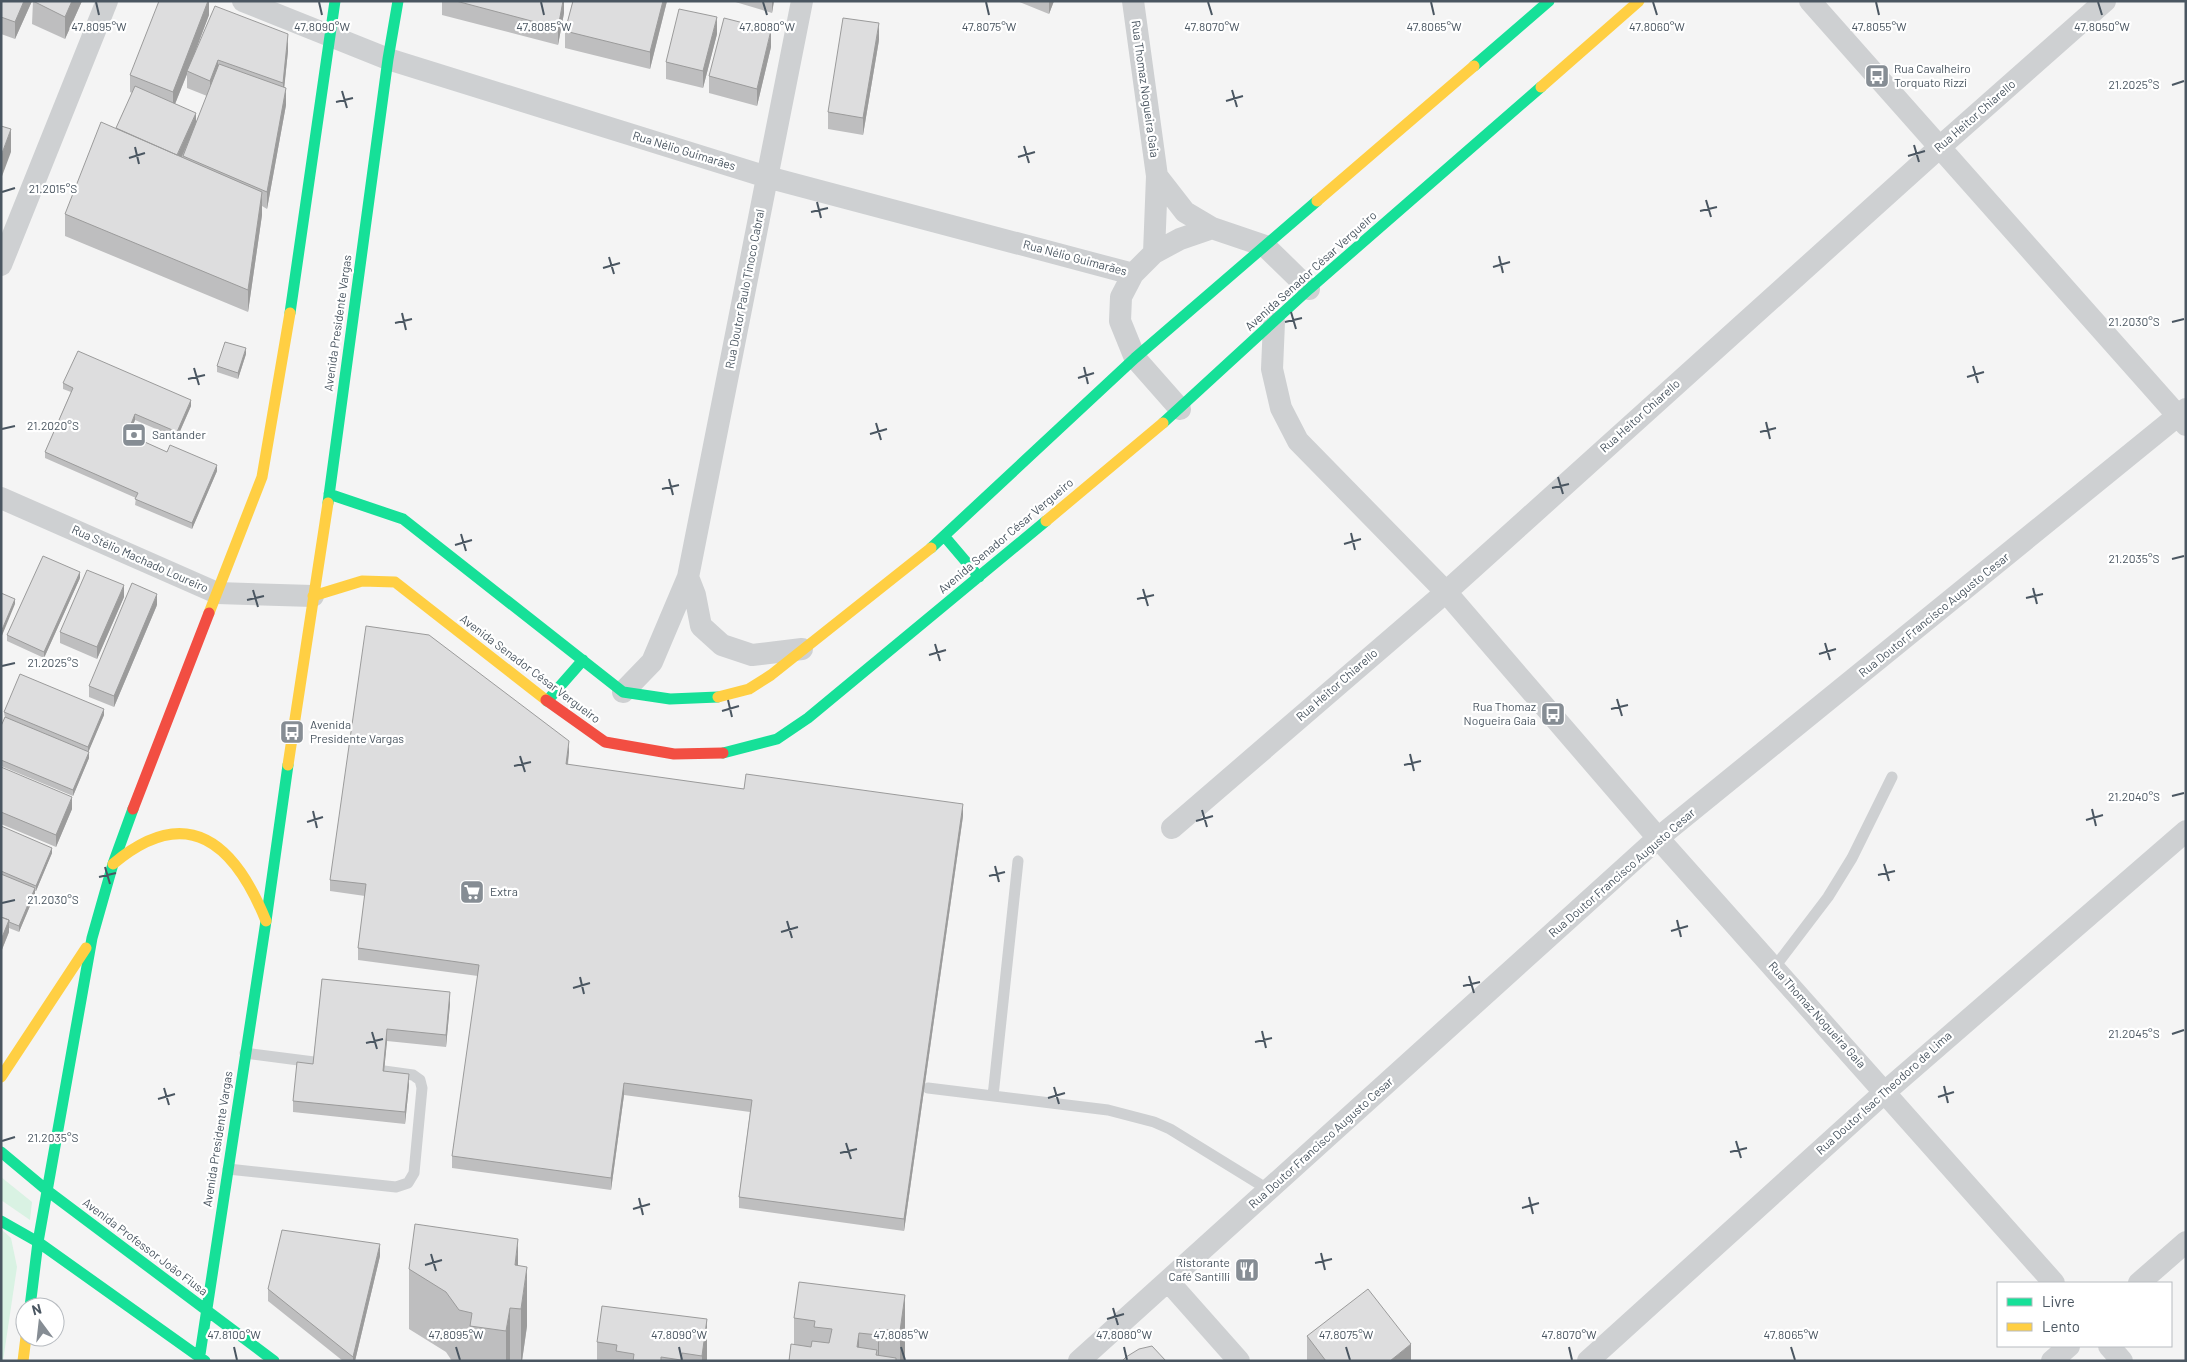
<svg xmlns="http://www.w3.org/2000/svg" width="2187" height="1362" font-family="Barlow,sans-serif">
	<style>
		.green { fill: #d9f2e3 }
		.lines { fill: none; stroke-linecap: round; stroke-linejoin: round }
		.lane { stroke: #ced0d2; stroke-width: 11 }
		.street { stroke: #ced0d2; stroke-width: 22 }
		.fast { stroke: #16e098; stroke-width: 11 }
		.slow { stroke: #ffcf43; stroke-width: 11 }
		.jam { stroke: #f24e42; stroke-width: 11 }
		.wall { fill: #bebebf; fill-rule: evenodd }
		.shaded-wall { fill: #9b9b9b }
		.building { fill: #ddddde; stroke: #9b9b9b }
		.ticks { fill: none; stroke: #4a5661; stroke-width: 2 }
		.labels { text-anchor: middle; stroke-width: 4.5; stroke-linejoin: round; paint-order: stroke }
		.poi-label { font-size: 12px; fill: #4a5661; stroke: #fff; text-anchor: start }
		.street-label { font-size: 12px; fill: #4a5661; stroke: #fff }
		.ticks-label { font-size: 12px; text-anchor: middle; fill: #4a5661; stroke: #fff; stroke-width: 4.5; stroke-linejoin: round; paint-order: stroke }
	</style>
	<rect width="100%" height="100%" fill="#f4f4f4"/>
	<path class="green" d="M1 1177 32 1202 30 1220 1 1200Z
		M1 1229 11 1238 17 1267 3 1361H1Z"/>
	<g class="lines">
		<path class="lane" d="M1774 968 1828 897 1852 858 1892 777
			M245 1053 314 1062
			M928 1088 1108 1110 1154 1122 1170 1129 1269 1190
			M993 1096 1018 861
			M228 1169 396 1187 408 1183 414 1173 422 1088 420 1080 413 1075 384 1071"/>
		<path class="street" d="M243 1 388 59 767 177 1133 274
			M1133 1 1157 176 1154 253
			M1810 1 2186 425
			M1157 176 1185 212 1212 228
			M1 265 107 1
			M1274 322 1272 369 1281 408 1298 441 1446 592 1658 838 2054 1283
			M1180 409 1135 358 1120 321 1121 297 1133 274 1154 253 1180 239 1212 228 1265 246 1309 289
			M1 498 217 593 313 596
			M688 577 695 595 701 626 722 645 752 655 802 649
			M623 692 652 662 688 577 802 1
			M1172 828 1446 592 1941 146 2105 1
			M1168 1281 1239 1361
			M2139 1283 2186 1242
			M2109 1346 2122 1361
			M1079 1361 1658 838 2186 409
			M1588 1361 1885 1092 2186 831
			M2052 1361 2069 1346"/>
		<path class="fast" d="M1474 66 1549 1
			M290 313 335 1
			M1163 423 1309 289 1541 87
			M329 494 403 519 623 692 670 699 718 697
			M328 503 388 59 398 1
			M945 537 979 577
			M931 548 1135 358 1317 201
			M547 701 583 660
			M723 753 777 739 808 718 1046 521
			M1 1152 49 1192 274 1361
			M1 1221 38 1242 205 1361
			M30 1307 38 1242 92 938 113 864 133 809
			M199 1361 266 921 288 765"/>
		<path class="slow" d="M1541 87 1639 1
			M1317 201 1474 66
			M1046 521 1163 423
			M313 596 362 581 395 582 546 700
			M209 613 262 477 290 313
			M718 697 749 689 771 675 931 548
			M288 765 328 503
			M113 864C188 801 235 844 266 921
			M1 1077 86 948
			M23 1361 26 1337"/>
		<path class="jam" d="M546 700 605 742 674 754 723 753
			M133 809 209 613"/>
	</g>
	<path class="wall" d="M1 1H32L15 39 1 34Z
		M33 1H82L65 39 32 24Z
		M209 1V15L195 51H288L284 87 286 105 267 209 262 206V215L248 312 65 236V214L116 128 132 93 130 92V75ZM187 74V88L207 96 196 122 175 104Z
		M442 1H564V13L558 45 442 15Z
		M573 1H667L650 69 565 48V31Z
		M732 1H774L772 13Z
		M1017 1H1054L1049 14Z
		M717 34 703 88 666 79V62Z
		M879 40 863 135 828 129V112Z
		M771 47 757 106 709 93V76Z
		M246 354 238 379 217 372V366Z
		M63 383 191 406 177 438 135 420 129 435 167 452 217 471 192 529 135 505 136 498 45 458V452L71 392 63 389Z
		M80 578 44 658 7 641V635Z
		M124 597 97 659 60 643V632Z
		M157 605 114 707 89 697V686Z
		M4 712 104 715 88 752 89 758 73 796 1 766V726L5 718Z
		M569 752 568 765 744 789 963 816 904 1231 739 1208V1197L750 1112 624 1095 611 1190 452 1168V1156L478 976 358 960V948L365 896 330 891V880Z
		M1 767 72 809 56 847 1 824Z
		M1 826 52 853 36 891H35V894L19 932 9 928V932L1 952Z
		M322 979 450 1004 446 1047 387 1041 384 1071 409 1085 405 1124 293 1112V1101L313 1064Z
		M380 1256 355 1361H343L268 1301V1289Z
		M518 1265 527 1326 522 1361H452L446 1352 409 1329V1269Z
		M905 1295V1353L904 1361H789L794 1344V1318Z
		M707 1319V1361H597V1342Z
		M1307 1336 1411 1361H1307Z"/>
	<path class="shaded-wall" d="M24 1H32L15 39V22Z
		M72 1H82L65 39V17Z
		M208 1H209V15L188 71H187V74L173 109V92Z
		M563 1H564V13L558 45V28Z
		M663 1H667L650 69V52Z
		M772 1H774L772 13Z
		M1049 1H1054L1049 14Z
		M717 17V34L703 88V71Z
		M879 23V40L863 135V118Z
		M771 30V47L757 106V89Z
		M288 34V51L283 100V83Z
		M218 60V77L210 98V81Z
		M286 88V105L267 209V192Z
		M196 113V125L177 167V156Z
		M11 129V152L1 179V156Z
		M262 192V215L248 312V290Z
		M246 348V354L238 379V373Z
		M191 400V406L177 438V432Z
		M135 414V420L127 440V434Z
		M217 465V471L192 529V523Z
		M80 572V578L44 658V652Z
		M124 585V597L97 659V647Z
		M157 594V605L114 707V696Z
		M15 599V604L1 638V632Z
		M104 709V715L88 753V747Z
		M569 741V752L566 776V764Z
		M89 752V758L73 796V790Z
		M72 797V809L56 847V835Z
		M963 804V816L904 1231V1219Z
		M52 848V853L36 891V886Z
		M35 888V894L19 932V926Z
		M9 920V932L1 952V940Z
		M450 992V1004L446 1047V1035Z
		M387 1029V1041L383 1082V1071Z
		M409 1074V1085L405 1124V1112Z
		M624 1083V1095L611 1190V1178Z
		M518 1239V1298L515 1265Z
		M380 1244V1256L355 1361H353V1357Z
		M527 1267V1326L522 1361H521V1309Z
		M905 1295V1353L904 1361H900V1331Z
		M510 1308V1361H506V1331Z
		M707 1319V1361H702V1356Z
		M879 1329V1361H878V1335Z
		M859 1333V1361L857 1347Z
		M1411 1344V1361H1390Z"/>
	<path class="building" d="M1 1H24L15 22 1 17Z
		M33 1H72L65 17Z
		M159 1H208L173 92 130 75Z
		M456 1H563L558 28Z
		M573 1H663L650 52 565 31Z
		M215 6 288 34 283 83 218 60 210 81 187 71Z
		M679 9 717 17 703 71 666 62Z
		M724 18 771 30 757 89 709 76Z
		M843 18 879 23 863 118 828 112Z
		M219 64 286 88 267 192 183 156Z
		M135 86 196 113 177 155 116 128Z
		M101 122 262 192 248 290 65 214Z
		M1 126 11 129 1 156Z
		M225 342 246 348 238 373 217 366Z
		M78 351 191 400 177 432 135 414 127 434 167 452 170 445 217 465 192 523 135 499 138 493 45 452 73 388 63 383Z
		M43 556 80 572 44 652 7 635Z
		M87 570 124 585 97 647 60 632Z
		M132 583 157 594 114 696 89 686Z
		M1 593 15 599 1 632Z
		M366 626 429 635 569 741 566 764 744 789 746 774 963 804 904 1219 739 1197 752 1100 624 1083 611 1178 452 1156 479 965 358 948 366 884 330 880Z
		M20 674 104 709 88 747 4 712Z
		M5 717 89 752 73 790 1 760V726Z
		M1 767 72 797 56 835 1 812Z
		M1 826 52 848 36 886 1 871Z
		M1 874 35 888 19 926 9 922V920L1 917Z
		M1 917 9 920 1 940Z
		M322 979 450 992 446 1035 387 1029 383 1071 409 1074 405 1112 293 1101 297 1062 313 1064Z
		M415 1224 518 1239 515 1265 527 1267 521 1309 510 1308 506 1331 470 1326 472 1313 459 1310 446 1292 409 1269Z
		M282 1230 380 1244 353 1357 268 1289Z
		M799 1282 905 1295 900 1331 879 1329 878 1335 859 1333 857 1347 877 1350 876 1355 896 1358V1361H789L791 1344 811 1347 812 1341 829 1343 832 1329 814 1327 815 1321 794 1318Z
		M1368 1289 1411 1344 1390 1361H1326L1307 1336Z
		M602 1306 707 1319 702 1356 682 1353 681 1360 661 1357V1361H633L634 1354 616 1351 617 1345 597 1342Z
		M1152 1346 1166 1361H1122L1126 1357 1139 1349Z"/>
	<path class="ticks" d="M96 2 99 15M319 2 322 15M541 2 544 15M763 2 767 15M986 2 989 15M1208 2 1212 15M1431 2 1434 15M1653 2 1657 15M1876 2 1879 15M2098 2 2102 15M2172 85 2184 81M1232 90 1237 107M342 91 347 108M1226 101 1243 96M336 102 353 98M1914 145 1919 162M1024 146 1029 163M135 147 139 164M1908 156 1925 151M1018 157 1035 152M129 158 145 153M2 192 15 188M1706 200 1711 217M817 202 821 218M1700 211 1717 207M811 212 828 208M1499 256 1503 273M609 257 614 274M1493 267 1510 262M603 268 620 263M1291 312 1296 329M402 313 406 330M1285 322 1302 318M2172 322 2184 319M395 323 412 319M1973 366 1978 383M1084 367 1088 384M194 368 199 385M1967 377 1984 372M1078 378 1094 373M188 379 205 375M1766 422 1770 439M876 423 881 440M2 429 15 426M1760 432 1776 428M870 434 887 429M1558 477 1563 494M669 479 673 495M1552 488 1569 484M662 489 679 485M1351 533 1355 550M461 534 466 551M1344 544 1361 539M455 545 472 540M2172 559 2184 556M2033 588 2037 604M1143 589 1148 606M253 590 258 607M2026 598 2043 594M1137 599 1154 595M247 600 264 596M1825 643 1830 660M935 644 940 661M1819 654 1836 649M929 655 946 650M2 666 15 663M1617 699 1622 716M728 700 732 717M1611 709 1628 705M722 711 739 706M1410 754 1414 771M520 756 525 772M1404 765 1421 761M514 766 531 762M2172 796 2184 793M2092 809 2096 826M1202 810 1207 827M313 811 317 828M2086 820 2103 815M1196 821 1213 816M307 822 323 817M1884 864 1889 881M995 866 999 882M105 867 110 884M1878 875 1895 871M989 876 1005 872M99 877 116 873M2 903 15 900M1677 920 1681 937M787 921 792 938M1671 931 1688 926M781 932 798 927M1469 976 1474 993M580 977 584 994M1463 986 1480 982M573 988 590 983M1262 1031 1266 1048M372 1032 377 1049M2172 1034 2184 1030M1255 1042 1272 1038M366 1043 383 1039M1944 1086 1948 1103M1054 1087 1059 1104M164 1088 169 1105M1938 1097 1954 1092M1048 1098 1065 1093M158 1099 175 1094M2 1141 15 1137M1736 1141 1741 1158M846 1143 851 1159M1730 1152 1747 1148M840 1153 857 1149M1529 1197 1533 1214M639 1198 643 1215M1522 1208 1539 1203M633 1209 650 1204M1321 1253 1325 1270M431 1254 436 1271M1315 1263 1332 1259M425 1265 442 1260M1113 1308 1118 1325M1107 1319 1124 1314M234 1347 237 1360M456 1347 460 1360M679 1347 682 1360M901 1347 905 1360M1124 1347 1127 1360M1346 1347 1350 1360M1569 1347 1572 1360M1791 1347 1795 1360"/>
	<defs>
		<symbol id="bus-square" viewBox="-11 -11 22 22"><rect x="-9" y="-9" width="18" height="18" rx="4" fill="#868d94" stroke="#fff"/><path d="M-5-6H5V4H4V6H2V4H-2V6H-4V4H-5ZM-3.5-4V0h7V-4ZM-3.5 1.2v1.5H-2V1.2ZM2 1.2v1.5H3.5V1.2Z" fill="#fff"/></symbol>
		<symbol id="bank-square" viewBox="-11 -11 22 22"><rect x="-9" y="-9" width="18" height="18" rx="4" fill="#868d94" stroke="#fff"/><path d="M-6-4H6V4H-6ZM0-2.3a2.3 2.3 0 1 0 0 4.6a2.3 2.3 0 1 0 0-4.6Z" fill="#fff"/></symbol>
		<symbol id="supermarket-square" viewBox="-11 -11 22 22"><rect x="-9" y="-9" width="18" height="18" rx="4" fill="#868d94" stroke="#fff"/><path d="M-6-5.5h2.5l.6 2H6L4.5 2H-2.5L-4.4-4H-6ZM-1.5 3.2a1.3 1.3 0 1 0 .1 0ZM3 3.2a1.3 1.3 0 1 0 .1 0Z" fill="#fff"/></symbol>
		<symbol id="restaurant-square" viewBox="-11 -11 22 22"><rect x="-9" y="-9" width="18" height="18" rx="4" fill="#868d94" stroke="#fff"/><path d="M-5-6h1v4h1v-4h1v4h1v-4h1v5L-1.5 .5V6h-2V.5L-5-1ZM5-6V6H3V1.5H1.5Q1.5-4 5-6Z" fill="#fff"/></symbol>
	</defs>
	<g fill-rule="evenodd">
		<use href="#bus-square" x="1863" y="62" width="28" height="28"/>
		<use href="#bank-square" x="120" y="421" width="28" height="28"/>
		<use href="#bus-square" x="1539" y="700" width="28" height="28"/>
		<use href="#bus-square" x="278" y="718" width="28" height="28"/>
		<use href="#supermarket-square" x="458" y="878" width="28" height="28"/>
		<use href="#restaurant-square" x="1233" y="1256" width="28" height="28"/>
	</g>
	<g class="labels">
		<g class="poi-label">
			<text x="1894" y="73">Rua Cavalheiro<tspan x="1894" dy="14">Torquato Rizzi</tspan></text>
			<text x="152" y="439">Santander</text>
			<text x="1536" y="711" text-anchor="end">Rua Thomaz<tspan x="1536" dy="14">Nogueira Gaia</tspan></text>
			<text x="310" y="729">Avenida<tspan x="310" dy="14">Presidente Vargas</tspan></text>
			<text x="490" y="896">Extra</text>
			<text x="1230" y="1267" text-anchor="end">Ristorante<tspan x="1230" dy="14">Café Santilli</tspan></text>
		</g>
		<g class="street-label">
			<text transform="translate(1145 89) rotate(82)" y="4">Rua Thomaz Nogueira Gaia</text>
			<text transform="translate(1975 116) rotate(-41)" y="4">Rua Heitor Chiarello</text>
			<text transform="translate(684 151) rotate(17)" y="4">Rua Nélio Guimarães</text>
			<text transform="translate(1075 258) rotate(15)" y="4">Rua Nélio Guimarães</text>
			<text transform="translate(1311 271) rotate(-42)" y="4">Avenida Senador César Vergueiro</text>
			<text transform="translate(745 289) rotate(-79)" y="4">Rua Doutor Paulo Tinoco Cabral</text>
			<text transform="translate(338 323) rotate(-82)" y="4">Avenida Presidente Vargas</text>
			<text transform="translate(1640 416) rotate(-42)" y="4">Rua Heitor Chiarello</text>
			<text transform="translate(1006 536) rotate(-40)" y="4">Avenida Senador César Vergueiro</text>
			<text transform="translate(140 559) rotate(24)" y="4">Rua Stélio Machado Loureiro</text>
			<text transform="translate(1934 615) rotate(-39)" y="4">Rua Doutor Francisco Augusto Cesar</text>
			<text transform="translate(530 669) rotate(37)" y="4">Avenida Senador César Vergueiro</text>
			<text transform="translate(1337 685) rotate(-41)" y="4">Rua Heitor Chiarello</text>
			<text transform="translate(1622 873) rotate(-41)" y="4">Rua Doutor Francisco Augusto Cesar</text>
			<text transform="translate(1817 1015) rotate(48)" y="4">Rua Thomaz Nogueira Gaia</text>
			<text transform="translate(1884 1093) rotate(-42)" y="4">Rua Doutor Isac Theodoro de Lima</text>
			<text transform="translate(218 1139) rotate(-81)" y="4">Avenida Presidente Vargas</text>
			<text transform="translate(1321 1143) rotate(-42)" y="4">Rua Doutor Francisco Augusto Cesar</text>
			<text transform="translate(145 1247) rotate(37)" y="4">Avenida Professor João Fiusa</text>
		</g>
	</g>
	<g class="ticks-label">
		<text x="99" y="31">47.8095°W</text>
		<text x="322" y="31">47.8090°W</text>
		<text x="544" y="31">47.8085°W</text>
		<text x="767" y="31">47.8080°W</text>
		<text x="989" y="31">47.8075°W</text>
		<text x="1212" y="31">47.8070°W</text>
		<text x="1434" y="31">47.8065°W</text>
		<text x="1657" y="31">47.8060°W</text>
		<text x="1879" y="31">47.8055°W</text>
		<text x="2102" y="31">47.8050°W</text>
		<text x="2134" y="89">21.2025°S</text>
		<text x="53" y="193">21.2015°S</text>
		<text x="2134" y="326">21.2030°S</text>
		<text x="53" y="430">21.2020°S</text>
		<text x="2134" y="563">21.2035°S</text>
		<text x="53" y="667">21.2025°S</text>
		<text x="2134" y="801">21.2040°S</text>
		<text x="53" y="904">21.2030°S</text>
		<text x="2134" y="1038">21.2045°S</text>
		<text x="53" y="1142">21.2035°S</text>
		<text x="234" y="1339">47.8100°W</text>
		<text x="456" y="1339">47.8095°W</text>
		<text x="679" y="1339">47.8090°W</text>
		<text x="901" y="1339">47.8085°W</text>
		<text x="1124" y="1339">47.8080°W</text>
		<text x="1346" y="1339">47.8075°W</text>
		<text x="1569" y="1339">47.8070°W</text>
		<text x="1791" y="1339">47.8065°W</text>
	</g>
	<rect width="2187" height="1362" fill="none" stroke="#4a5661" stroke-width="5"/>
	<rect x="1997" y="1282" width="175" height="65" fill="#ffffff" stroke="#b7bbc0"/>
	<rect x="2007" y="1298" width="25" height="8" fill="#16e098" stroke="#b7bbc0"/>
	<text x="2042" y="1307" font-size="15" fill="#4a5661">Livre</text>
	<rect x="2007" y="1323" width="25" height="8" fill="#ffcf43" stroke="#b7bbc0"/>
	<text x="2042" y="1332" font-size="15" fill="#4a5661">Lento</text>
	<g transform="translate(40 1322) rotate(345)"><circle r="24" fill="#ffffff" stroke="#b7bbc0"/>
	<path d="M0-4L9 19L0 12L-9 19Z" fill="#868d94"/>
	<text y="-8" font-size="14" font-weight="bold" text-anchor="middle" fill="#4a5661">N</text>
	</g>
</svg>
